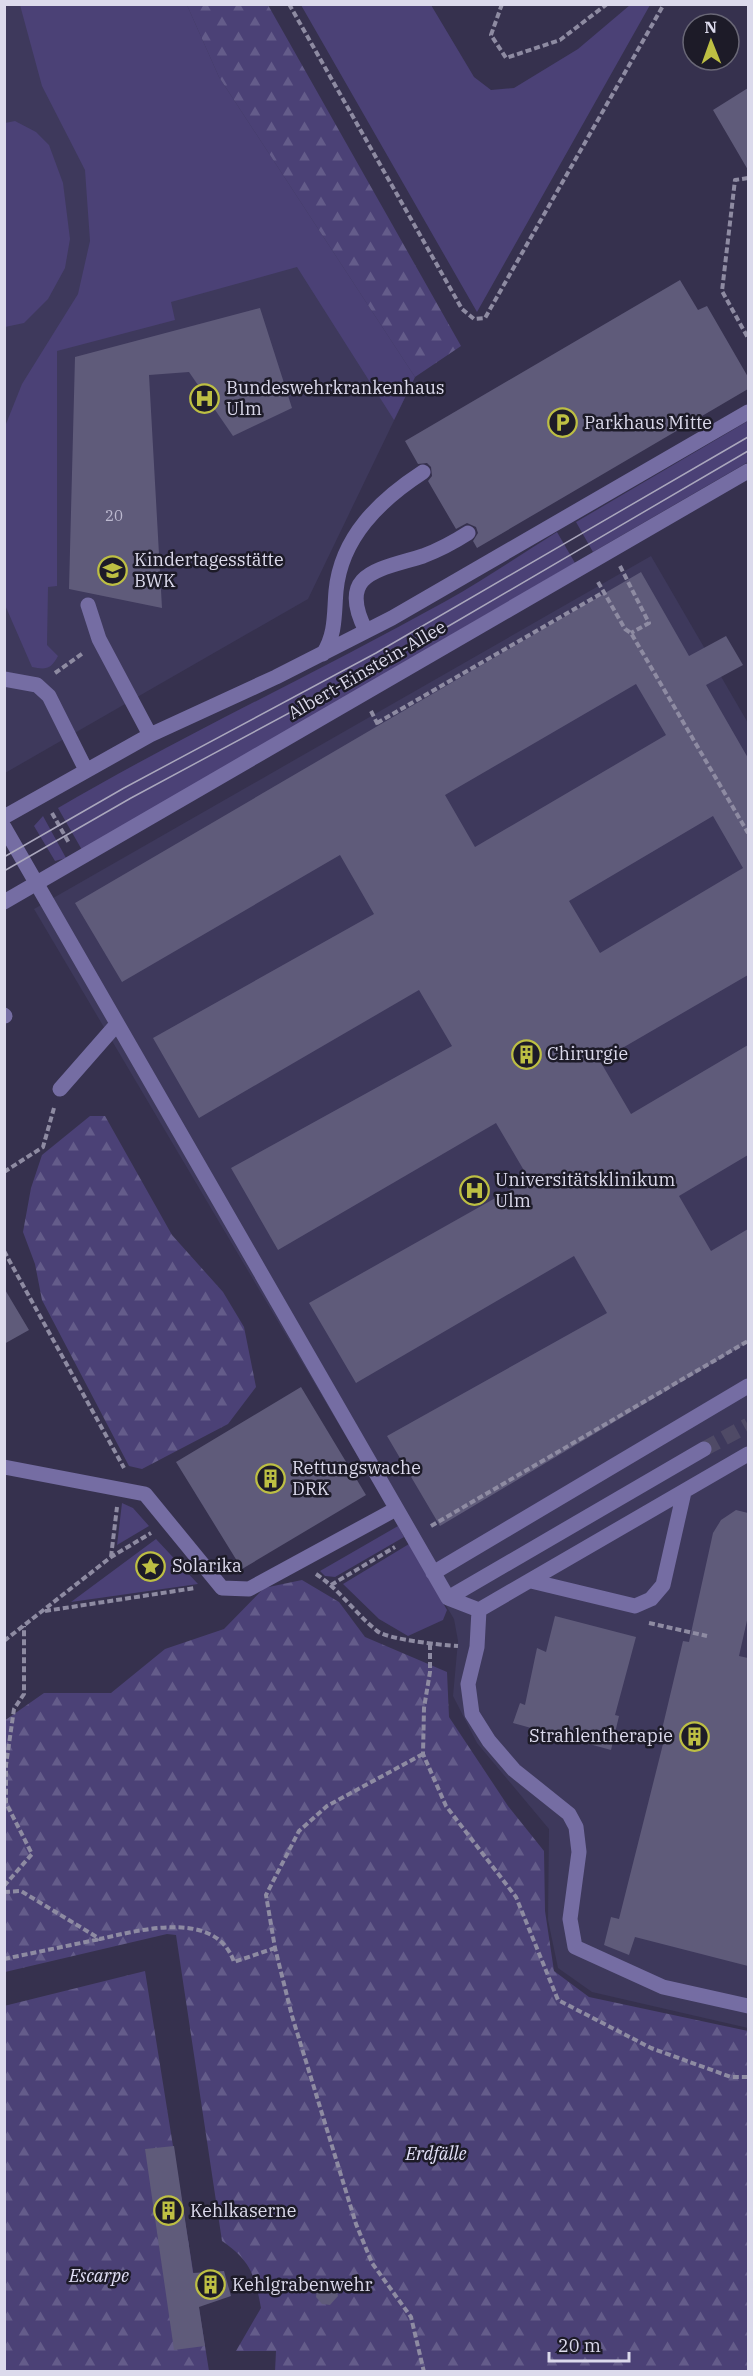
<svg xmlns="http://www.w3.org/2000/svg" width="753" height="2376" font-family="'IBM Plex Serif',serif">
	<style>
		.built { fill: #3e395c }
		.grass { fill: #4b4176 }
		.forest { fill: url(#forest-firs) }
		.building { fill: #5f5b7a; fill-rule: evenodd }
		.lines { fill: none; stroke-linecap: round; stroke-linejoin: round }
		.minor-tunnel { stroke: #4f4a66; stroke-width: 15; stroke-dasharray: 15 8; stroke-linecap: butt }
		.path { stroke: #8e8ba2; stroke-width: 4; stroke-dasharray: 6 3; stroke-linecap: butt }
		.minor { stroke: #756da3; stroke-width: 15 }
		.tram { stroke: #aaa7bd; stroke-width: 1.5 }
		.labels { text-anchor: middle; stroke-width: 5; stroke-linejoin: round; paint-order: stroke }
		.number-label { font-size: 15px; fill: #bdbad0 }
		.poi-label { font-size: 18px; fill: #dcdaec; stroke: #1d1b28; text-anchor: start }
		.street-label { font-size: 18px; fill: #dcdaec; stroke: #1d1b28 }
		.park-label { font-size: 18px; font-style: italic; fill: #e3e1f8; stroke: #1d1b28 }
	</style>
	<defs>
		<pattern id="forest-firs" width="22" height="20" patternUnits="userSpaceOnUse" patternTransform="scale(1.5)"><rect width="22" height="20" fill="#4b4176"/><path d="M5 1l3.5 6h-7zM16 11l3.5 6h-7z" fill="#645c8a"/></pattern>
	</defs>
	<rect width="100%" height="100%" fill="#36314e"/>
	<path class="built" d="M5 5H208L415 377 308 599 5 773Z
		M651 556 748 723V2028L592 1992 558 1968 548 1920 549 1829 477 1743 453 1696 458 1641 454 1619 34 909Z"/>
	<path class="grass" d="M20 5H187L219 77 415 377 394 420 297 267 171 302 175 320 57 351V586L48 587 47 645 58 656C51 669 46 670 32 667L5 605 4 429 22 384 78 294 90 241 85 170 42 86Z
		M301 5H431L474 77 491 90 514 88 578 49 630 5H650L477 312Z
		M15 121 36 132 49 145 63 183 70 239 65 268 48 299 24 323 5 327V123Z
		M748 421V462L593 552 576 522Z
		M557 532 575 563 82 850 58 808C184 734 317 673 446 601 484 580 520 555 557 532Z
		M43 816 66 858 55 861 34 826Z
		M122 1503 133 1508 149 1526 117 1545Z
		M398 1526 404 1537 335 1577 325 1576 320 1571Z
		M156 1539 198 1584 71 1602Z
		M409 1544 447 1610 443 1620 408 1636 379 1619 343 1584Z"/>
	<path class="forest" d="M187 5H268L461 346 415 377 219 77Z
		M90 1116H105L172 1235 223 1292 244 1327 256 1387 228 1424 142 1469 129 1466 42 1300 35 1264 23 1232 31 1188 42 1155Z
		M302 1580 339 1602 365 1637 447 1672 449 1717 508 1806 544 1851 545 1911 554 1971 589 1997 748 2031V2371L275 2372 276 2351H236L261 2308C255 2275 250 2260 222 2241L176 1935 167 1934 5 1972 4 1721 44 1693H111L165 1649 224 1629 264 1588Z
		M145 1971 209 2371H5L4 2006Z"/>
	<path class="building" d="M748 88V170L713 110Z
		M680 280 698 310 707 306 748 377V389L477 548 473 541 478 533 476 527 467 523 456 529 428 481 432 476 431 467 427 463 418 464 405 441Z
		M260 308 292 408 233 436 189 372 149 375 162 608 69 589 75 357Z
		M641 572 689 656 726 636 743 665 706 685 748 758V975L600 1061 631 1114 748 1045V1155L679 1196 711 1251 748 1229V1342L440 1526 387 1436 607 1313 574 1256 356 1383 309 1303 529 1179 496 1123 278 1250 231 1168 452 1046 419 990 199 1118 153 1038 374 914 340 855 122 982 75 903ZM636 684 666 735 475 847 445 795ZM713 816 743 868 600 953 569 901Z
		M4 1288 29 1330 4 1344Z
		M301 1387 366 1495 242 1569 176 1462Z
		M736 1510 748 1513V1616L739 1656 748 1658V1966L635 1937 629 1955 604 1945 611 1917 619 1919 663 1744 659 1742 683 1641 689 1642 713 1533 721 1520Z
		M555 1616 636 1637 615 1715 619 1716 611 1750 513 1723 520 1703 525 1705 537 1648 546 1652Z
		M174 2146 193 2273 224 2271 231 2296 199 2307 205 2346 174 2350 145 2149Z
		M335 2281 338 2296 330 2305 322 2304 316 2297 317 2285Z"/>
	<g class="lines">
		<path class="minor-tunnel" d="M704 1449 748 1425"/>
		<path class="path" d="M289 4 462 309 474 319 485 318 664 4
			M502 4 491 35 506 58 560 40 607 4
			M748 178 735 180 722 291 748 338
			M620 566 649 623 631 633
			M598 582 625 629 631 633 748 833
			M55 673 83 653
			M371 711 379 727
			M377 723 604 592
			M52 813 69 843
			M4 1172 43 1147 54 1108
			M4 1251 124 1468
			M431 1526 748 1341
			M111 1557 117 1507
			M316 1574C340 1590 355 1613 377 1631 390 1640 441 1645 458 1646
			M331 1585 395 1547
			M45 1611 195 1588
			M649 1623 707 1636
			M4 1641 111 1557 151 1533
			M430 1644V1672L424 1708 423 1754 446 1806 516 1897 558 2000 651 2048 731 2077H748
			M423 1754 327 1806 299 1831 266 1895 275 1948 292 2016 356 2224 372 2263 411 2317 424 2372
			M4 1886 32 1854 6 1803V1765L14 1709 24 1694V1626
			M4 1892 21 1891 100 1939C140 1930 216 1909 234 1962L275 1948
			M4 1959 100 1939"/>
		<path class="minor" d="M88 605 99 639 150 735
			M366 631C336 572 379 570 423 556 439 550 454 542 468 533
			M323 654C336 634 334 614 336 591 341 537 380 500 423 472
			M4 679 37 685 49 696 86 770
			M4 817 150 735 276 677 392 618 748 412
			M4 827 448 1598 479 1610
			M4 902 748 471
			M4 1015 5 1016
			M60 1089 117 1024
			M4 1467 145 1494 222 1588 249 1589 396 1509
			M433 1573 748 1386
			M531 1581 635 1606 651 1599 663 1585 684 1492
			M448 1598 704 1449
			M479 1610 477 1647 468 1684 472 1714 489 1741 514 1770 569 1814 576 1827 579 1852 570 1919 575 1947 663 1987 748 2006
			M479 1610 748 1454"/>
		<path class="tram" d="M4 857 124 788 376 653 748 437
			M4 871 131 798 423 641 748 451"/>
	</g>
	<defs>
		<symbol id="hospital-ring" viewBox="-11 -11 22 22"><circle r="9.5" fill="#1d1b28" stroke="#bdbf43" stroke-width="1.5"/><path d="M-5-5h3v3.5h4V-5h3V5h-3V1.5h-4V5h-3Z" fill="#bdbf43"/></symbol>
		<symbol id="parking-ring" viewBox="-11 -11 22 22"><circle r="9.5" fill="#1d1b28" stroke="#bdbf43" stroke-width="1.5"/><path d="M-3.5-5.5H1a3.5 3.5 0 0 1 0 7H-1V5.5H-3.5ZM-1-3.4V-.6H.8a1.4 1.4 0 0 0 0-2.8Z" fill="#bdbf43"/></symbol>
		<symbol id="school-ring" viewBox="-11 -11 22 22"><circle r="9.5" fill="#1d1b28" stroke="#bdbf43" stroke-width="1.5"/><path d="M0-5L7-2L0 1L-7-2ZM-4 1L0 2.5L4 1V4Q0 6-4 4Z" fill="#bdbf43"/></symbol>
		<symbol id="building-ring" viewBox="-11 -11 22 22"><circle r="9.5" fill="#1d1b28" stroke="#bdbf43" stroke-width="1.5"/><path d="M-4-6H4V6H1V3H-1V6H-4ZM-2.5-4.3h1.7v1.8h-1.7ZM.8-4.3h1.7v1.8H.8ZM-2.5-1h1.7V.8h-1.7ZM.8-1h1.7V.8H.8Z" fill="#bdbf43"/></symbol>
		<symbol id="sight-ring" viewBox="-11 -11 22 22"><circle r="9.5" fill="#1d1b28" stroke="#bdbf43" stroke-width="1.5"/><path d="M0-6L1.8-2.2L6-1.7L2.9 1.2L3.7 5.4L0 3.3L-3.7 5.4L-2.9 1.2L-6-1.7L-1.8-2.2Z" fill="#bdbf43"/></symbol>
	</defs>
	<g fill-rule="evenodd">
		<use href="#hospital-ring" x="188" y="382" width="33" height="33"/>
		<use href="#parking-ring" x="546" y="406" width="33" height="33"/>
		<use href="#school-ring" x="96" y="554" width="33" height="33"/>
		<use href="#building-ring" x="510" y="1038" width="33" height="33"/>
		<use href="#hospital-ring" x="458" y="1174" width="33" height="33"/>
		<use href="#building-ring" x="254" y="1462" width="33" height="33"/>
		<use href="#sight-ring" x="134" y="1550" width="33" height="33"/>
		<use href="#building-ring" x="678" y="1720" width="33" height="33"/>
		<use href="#building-ring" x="152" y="2194" width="33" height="33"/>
		<use href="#building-ring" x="194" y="2268" width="33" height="33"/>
	</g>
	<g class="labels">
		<g class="number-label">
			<text x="114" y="521">20</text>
		</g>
		<g class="poi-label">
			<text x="226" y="394">Bundeswehrkrankenhaus<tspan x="226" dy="21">Ulm</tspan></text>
			<text x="584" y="429">Parkhaus Mitte</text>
			<text x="134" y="566">Kindertagesstätte<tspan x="134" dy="21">BWK</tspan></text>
			<text x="547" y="1060">Chirurgie</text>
			<text x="495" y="1186">Universitätsklinikum<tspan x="495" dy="21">Ulm</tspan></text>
			<text x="292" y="1474">Rettungswache<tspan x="292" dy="21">DRK</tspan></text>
			<text x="172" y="1572">Solarika</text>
			<text x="673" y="1742" text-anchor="end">Strahlentherapie</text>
			<text x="190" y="2217">Kehlkaserne</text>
			<text x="232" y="2291">Kehlgrabenwehr</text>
		</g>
		<g class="street-label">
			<text transform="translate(367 670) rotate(-30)" y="6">Albert-Einstein-Allee</text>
		</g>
		<g class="park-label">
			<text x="436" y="2160">Erdfälle</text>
			<text x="99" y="2282">Escarpe</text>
		</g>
	</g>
	<rect width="753" height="2376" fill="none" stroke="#dcdaec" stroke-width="12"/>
	<g transform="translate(711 42) rotate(359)"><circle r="28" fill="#1d1b28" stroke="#696776" stroke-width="1.5"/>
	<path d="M0-4.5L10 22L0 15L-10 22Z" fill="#bdbf43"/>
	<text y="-9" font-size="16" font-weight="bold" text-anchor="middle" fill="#dcdaec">N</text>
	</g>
	<path d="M549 2352v9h80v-9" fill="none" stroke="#dcdaec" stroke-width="3"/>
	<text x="558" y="2352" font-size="18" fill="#dcdaec" stroke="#1d1b28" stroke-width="4.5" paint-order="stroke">20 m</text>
</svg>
